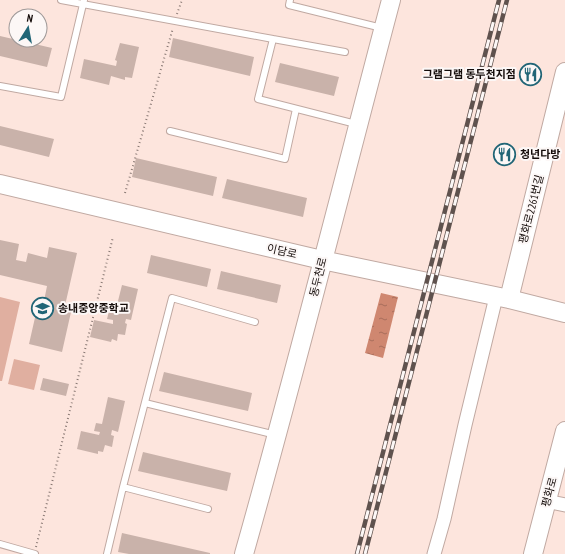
<svg xmlns="http://www.w3.org/2000/svg" width="565" height="554" font-family="'PT Sans Narrow','Noto Sans KR',sans-serif">
	<style>
		.garden { fill: #e0afa0 }
		.water { fill: url(#water-ripples) }
		.building { fill: #c9b2aa }
		.lines { fill: none; stroke-linecap: round; stroke-linejoin: round }
		.lane-casing { stroke: #c0a9a2; stroke-width: 8 }
		.street-casing { stroke: #c0a9a2; stroke-width: 15 }
		.secondary-casing { stroke: #c0a9a2; stroke-width: 20 }
		.path { stroke: #897974; stroke-width: 2; stroke-dasharray: 1 3; stroke-linecap: butt }
		.lane { stroke: #fff; stroke-width: 6 }
		.street { stroke: #fff; stroke-width: 13 }
		.secondary { stroke: #fff; stroke-width: 18 }
		.rail-casing { stroke: #5f524e; stroke-width: 4.5 }
		.rail { stroke: #fcf7f6; stroke-width: 3; stroke-dasharray: 9; stroke-linecap: butt }
		.labels { text-anchor: middle; stroke-width: 4; stroke-linejoin: round; paint-order: stroke }
		.poi-label { font-size: 11px; font-weight: bold; fill: #140c0a; stroke: #fcf7f6; text-anchor: start }
		.street-label { font-size: 11px; fill: #140c0a; stroke: #fcf7f6 }
	</style>
	<defs>
		<pattern id="water-ripples" width="26" height="14" patternUnits="userSpaceOnUse"><rect width="26" height="14" fill="#cf8770"/><path d="M2 4q2-2 4 0t4 0M15 11q2-2 4 0t4 0" fill="none" stroke="#a76d5a"/></pattern>
	</defs>
	<rect width="100%" height="100%" fill="#fde5dd"/>
	<path class="garden" d="M0 297 20 302 2 381H0Z
		M14 359 40 365 34 390 8 384Z"/>
	<path class="water" d="M381 293 398 297 383 358 365 353Z"/>
	<path class="building" d="M0 36 52 48 47 67 0 56Z
		M173 38 254 57 250 76 169 57Z
		M120 43 139 47 132 78 125 77V80L111 76 109 85 80 78 84 59 116 66 117 61 115 60Z
		M280 63 339 77 334 96 275 82Z
		M0 126 54 139 49 157 0 145Z
		M136 158 217 177 213 196 132 177Z
		M227 179 307 198 303 217 222 198Z
		M0 240 19 244 16 260 26 262 28 253 47 258 49 247 77 253 64 310 71 312 62 352 29 344 39 300 44 301 47 286 0 275Z
		M151 255 211 269 207 287 147 273Z
		M221 271 281 285 277 303 217 289Z
		M122 285 138 289 131 320 126 319 125 323 127 324 125 335 118 334 117 341 112 339 111 342 90 337 94 320 113 324V320L107 319 109 311 115 313Z
		M164 372 252 393 248 411 159 391Z
		M43 378 69 384 66 396 40 390Z
		M108 397 125 401 118 432 112 430 111 435 114 436 112 447 105 445 103 452 98 451V454L77 449 81 431 99 435 100 432 94 431 96 423 102 424Z
		M143 452 231 473 227 491 138 471Z
		M122 533 210 553V554H129L118 552Z"/>
	<g class="lines">
		<defs>
			<path id="lane" d="M61 0 273 39
				M290 0 289 5 382 28
				M345 52 273 39 258 99 356 124
				M0 86 61 97 84 0
				M170 131 285 159 296 109
				M145 403 276 435
				M123 487 172 298 255 322
				M0 544 35 554
				M107 554 123 487 208 509"/>
			<path id="street" d="M546 501 565 505
				M434 554 444 519 465 425 496 297"/>
			<path id="secondary" d="M0 184 322 260 509 299 565 313
				M509 299 565 72
				M244 554C296 370 342 185 391 0
				M533 554 565 431"/>
		</defs>
		<use href="#lane" class="lane-casing"/>
		<use href="#street" class="street-casing"/>
		<use href="#secondary" class="secondary-casing"/>
		<path class="path" d="M177 14 182 0
			M125 193 173 28
			M36 547 113 237"/>
		<use href="#lane" class="lane"/>
		<use href="#street" class="street"/>
		<use href="#secondary" class="secondary"/>
		<defs>
			<path id="rail" d="M357 554 499 0
				M365 554 507 0"/>
		</defs>
		<use href="#rail" class="rail-casing"/>
		<use href="#rail" class="rail"/>
	</g>
	<defs>
		<symbol id="restaurant-ring" viewBox="-11 -11 22 22"><circle r="9.5" fill="#fcf7f6" stroke="#216576" stroke-width="1.5"/><path d="M-5-6h1v4h1v-4h1v4h1v-4h1v5L-1.5 .5V6h-2V.5L-5-1ZM5-6V6H3V1.5H1.5Q1.5-4 5-6Z" fill="#216576"/></symbol>
		<symbol id="school-ring" viewBox="-11 -11 22 22"><circle r="9.5" fill="#fcf7f6" stroke="#216576" stroke-width="1.5"/><path d="M0-5L7-2L0 1L-7-2ZM-4 1L0 2.5L4 1V4Q0 6-4 4Z" fill="#216576"/></symbol>
	</defs>
	<g fill-rule="evenodd">
		<use href="#restaurant-ring" x="518" y="62" width="25" height="25"/>
		<use href="#restaurant-ring" x="492" y="142" width="25" height="25"/>
		<use href="#school-ring" x="30" y="296" width="25" height="25"/>
	</g>
	<g class="labels">
		<g class="poi-label">
			<text x="516" y="78" text-anchor="end">그램그램 동두천지점</text>
			<text x="520" y="158">청년다방</text>
			<text x="58" y="312">송내중앙중학교</text>
		</g>
		<g class="street-label">
			<text transform="translate(531 209) rotate(-76)" y="4">평화로2261번길</text>
			<text transform="translate(282 251) rotate(13)" y="4">이담로</text>
			<text transform="translate(318 277) rotate(-76)" y="4">동두천로</text>
			<text transform="translate(549 492) rotate(-75)" y="4">평화로</text>
		</g>
	</g>
	<g transform="translate(28 28) rotate(11)"><circle r="19" fill="#fcf7f6" stroke="#9f9998"/>
	<path d="M0-3L7 15L0 10L-7 15Z" fill="#216576"/>
	<text y="-6" font-size="11" font-weight="bold" text-anchor="middle" fill="#140c0a">N</text>
	</g>
</svg>
